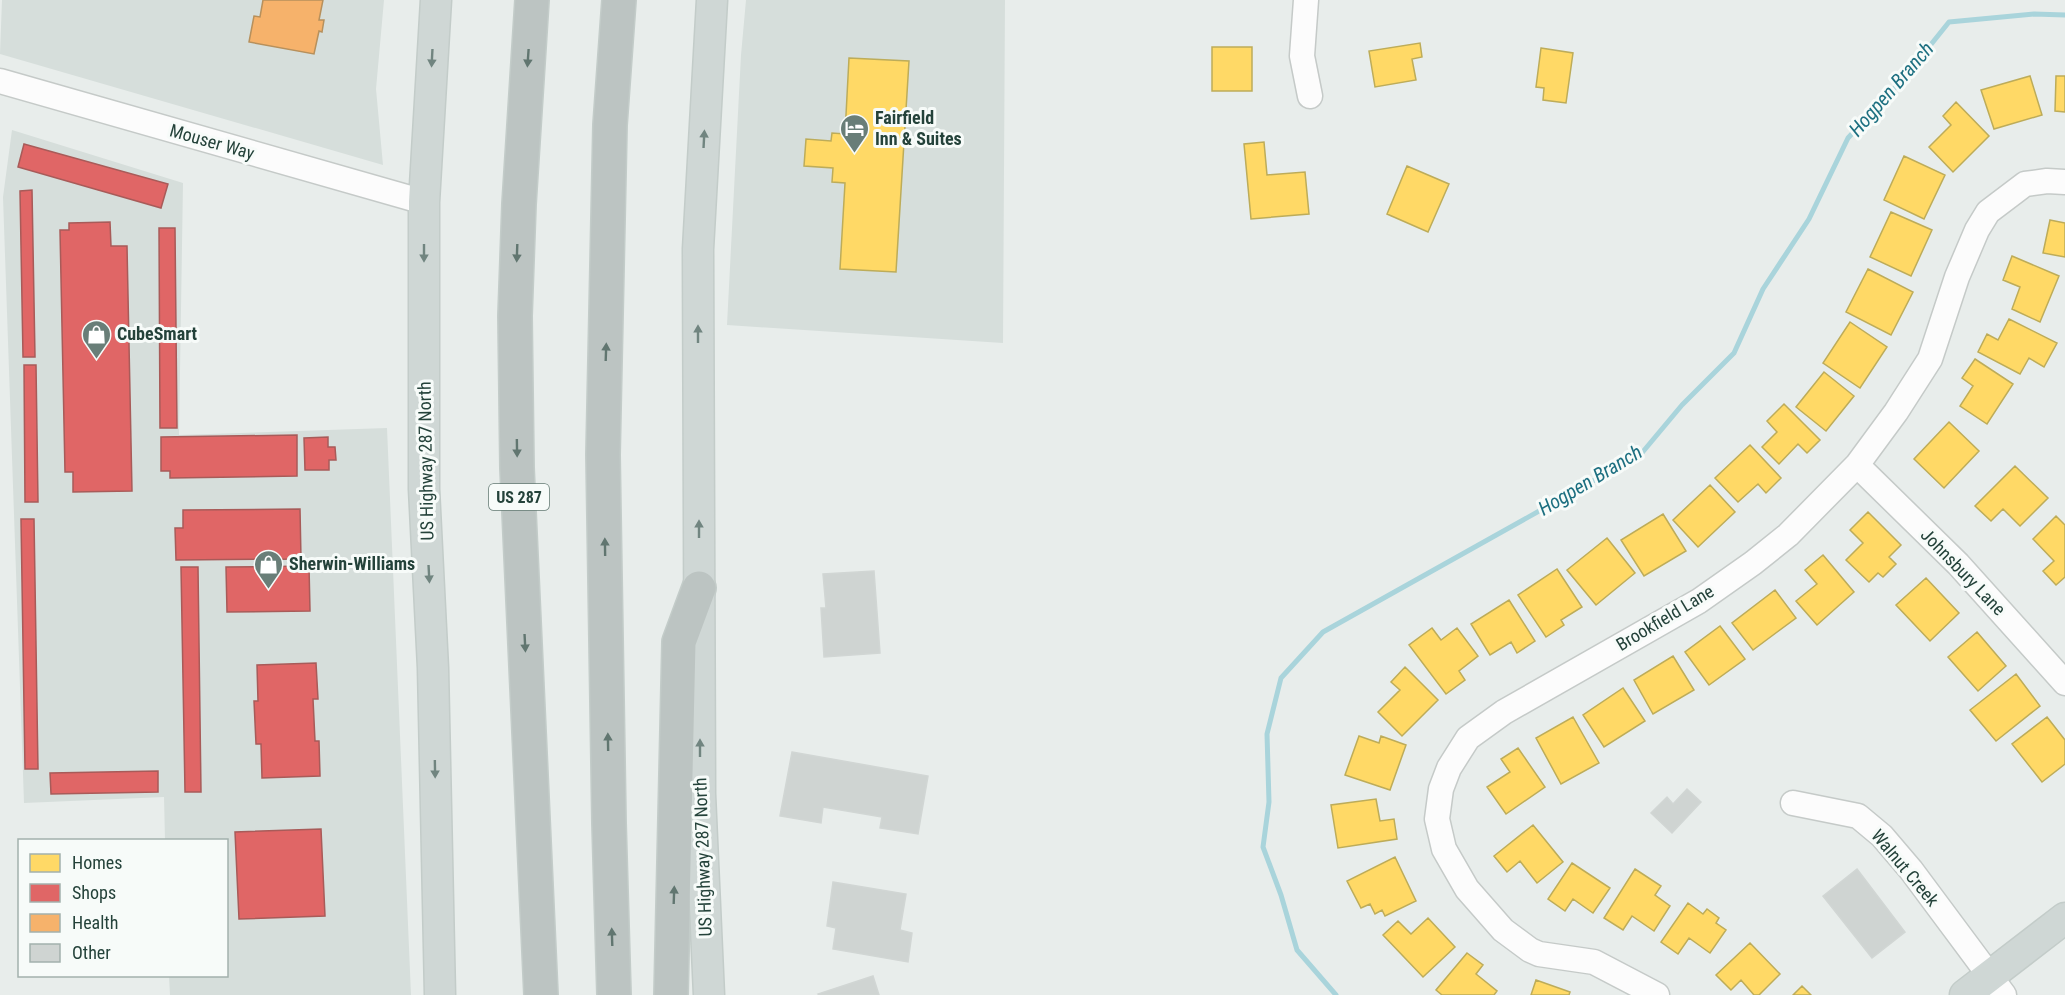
<svg xmlns="http://www.w3.org/2000/svg" width="2065" height="995" font-family="'Roboto Condensed',sans-serif">
	<style>
		.built { fill: #d6dedb }
		.homes { fill: #ffd966; stroke: #bdac59; stroke-width: 1.5 }
		.shops { fill: #e06666; stroke: #a85b59; stroke-width: 1.5 }
		.health { fill: #f6b26b; stroke: #b7905c; stroke-width: 1.5 }
		.lines { fill: none; stroke-linecap: round; stroke-linejoin: round }
		.stream { stroke: #a9d4db; stroke-width: 5 }
		.building { fill: #cfd4d2; stroke: #d1d6d4; stroke-width: 1.5 }
		.minor-casing { stroke: #c5cac8; stroke-width: 27 }
		.major-casing { stroke: #c3ccc9; stroke-width: 33 }
		.highway-casing { stroke: #c3ccc9; stroke-width: 36 }
		.minor { stroke: #fcfcfc; stroke-width: 24 }
		.major { stroke: #cfd7d5; stroke-width: 30 }
		.highway { stroke: #bcc4c2; stroke-width: 33 }
		.oneway { fill: #718580 }
		.oneway2 { fill: #617670 }
		.labels { text-anchor: middle; stroke-width: 6; stroke-linejoin: round; paint-order: stroke }
		.shield { fill: #f7fbf9; stroke: #637a73; stroke-width: 1.5 }
		.shield-label { font-size: 16px; font-weight: bold; fill: #24423a }
		.poi-label { font-size: 18px; font-weight: bold; fill: #24423a; stroke: #f7fbf9; text-anchor: start }
		.street-label { font-size: 18px; fill: #24423a; stroke: #f7fbf9 }
		.water-label { font-size: 20px; font-style: italic; fill: #1c6f80; stroke: #f7fbf9 }
	</style>
	<rect width="100%" height="100%" fill="#e8edeb"/>
	<path class="built" d="M2 0H384L376 89 383 165 0 54Z
		M746 0H1005L1003 343 727 325 741 55Z
		M12 130 183 183 179 435 387 428 411 995H170L169 976H226V840H165L164 797 24 803 3 197Z"/>
	<path class="homes" d="M1420 43 1422 57 1412 59 1416 80 1375 87 1369 51Z
		M1212 47H1252V91H1212Z
		M1541 48 1573 53 1566 103 1543 100 1544 88 1536 87Z
		M849 58 909 61 896 272 840 269 845 183 832 182 833 168 804 166 806 139 831 141 832 133 845 134Z
		M2030 76 2042 115 1994 129 1981 90Z
		M2056 76H2065V112L2055 111Z
		M1956 102 1989 136 1953 172 1929 147 1951 125 1943 116Z
		M1264 142 1267 175 1305 172 1309 214 1251 219 1244 144Z
		M1904 156 1945 175 1924 219 1884 200Z
		M1407 166 1449 184 1428 232 1387 214Z
		M1891 212 1932 230 1911 276 1870 257Z
		M2050 220 2065 223V257L2043 253Z
		M2012 256 2059 276 2040 322 2012 309 2020 287 2003 280Z
		M1868 269 1913 292 1891 335 1846 312Z
		M2009 319 2057 343 2044 367 2029 358 2020 374 1978 352 1987 334 1998 340Z
		M1850 322 1887 347 1860 388 1823 363Z
		M1975 359 2013 384 1987 424 1960 406 1973 386 1962 378Z
		M1824 372 1854 396 1826 431 1796 407Z
		M1784 404 1820 440 1807 453 1798 444 1779 464 1762 447 1777 432 1767 421Z
		M1949 422 1979 451 1944 488 1914 459Z
		M1750 445 1781 478 1766 493 1758 484 1738 502 1715 478Z
		M2015 466 2048 498 2020 526 2003 509 1991 521 1975 506Z
		M1710 485 1735 512 1698 547 1673 520Z
		M1868 512 1901 545 1889 557 1896 564 1883 577 1878 573 1869 582 1846 560 1863 543 1850 530Z
		M1663 514 1686 551 1644 576 1621 540Z
		M2056 516 2065 525V577L2056 585 2043 571 2054 561 2033 539Z
		M1607 538 1635 573 1596 605 1567 570Z
		M1823 555 1854 592 1817 625 1796 601 1817 584 1805 570Z
		M1557 569 1582 607 1561 620 1564 625 1546 637 1518 595Z
		M1926 578 1959 613 1930 641 1896 605Z
		M1775 590 1796 618 1753 650 1732 623Z
		M1509 600 1535 641 1517 653 1511 642 1490 655 1471 624Z
		M1720 626 1745 659 1709 685 1685 652Z
		M1432 628 1441 640 1457 628 1478 656 1459 671 1465 680 1446 694 1409 645Z
		M1977 632 2006 666 1978 691 1948 657Z
		M1673 656 1694 690 1653 714 1634 680Z
		M1405 667 1438 700 1402 736 1378 712 1400 690 1391 682Z
		M2016 674 2040 706 1996 741 1970 710Z
		M1623 688 1645 721 1604 747 1583 715Z
		M1573 717 1599 763 1561 784 1536 738Z
		M2047 717 2065 740V764L2042 782 2012 744Z
		M1359 736 1379 743 1381 736 1406 745 1390 790 1345 775Z
		M1518 748 1545 787 1506 814 1487 787 1510 772 1501 759Z
		M1376 799 1380 821 1394 819 1397 839 1338 848 1331 805Z
		M1533 825 1563 862 1537 883 1520 861 1507 872 1494 856Z
		M1395 857 1416 901 1385 916 1382 910 1375 914 1370 904 1361 908 1347 881Z
		M1572 863 1610 888 1593 913 1573 899 1565 911 1548 899Z
		M1635 869 1661 886 1655 895 1670 906 1654 931 1632 916 1623 930 1604 918Z
		M1688 903 1703 914 1707 909 1719 918 1716 923 1726 930 1710 953 1689 938 1678 954 1661 942Z
		M1428 918 1455 947 1423 977 1383 935 1398 921 1411 934Z
		M1750 943 1780 974 1759 995H1754L1741 980 1731 990 1716 975Z
		M1467 953 1483 965 1476 974 1497 991 1494 995H1442L1436 990Z
		M1536 980 1570 992 1569 995H1531Z
		M1802 986 1811 995H1793Z"/>
	<path class="shops" d="M24 144 168 184 161 208 18 167Z
		M32 190 35 357H23L20 191Z
		M110 222 111 246H127L132 491 73 492V472H65L60 230H69V223Z
		M159 228H175L177 428H160Z
		M24 365H36L38 502H25Z
		M297 435V476L170 478V471H161V437Z
		M328 437V447H335L336 460H329V470H305L304 438Z
		M300 509 301 559 176 560 175 528H183V510Z
		M21 519H34L38 769H25Z
		M309 566 310 611 227 612 226 567Z
		M181 567H198L201 792H185Z
		M316 663 318 699H313L315 741H319L320 776 262 778 261 744H256L254 701H258L257 665Z
		M158 771V792L51 794 50 773Z
		M321 829 325 916 239 919 235 832Z"/>
	<path class="health" d="M263 0H323L319 20H324L322 32 319 31 314 54 249 42 254 16 260 17Z"/>
	<g class="lines">
		<path class="stream" d="M1336 995 1297 950 1281 895 1263 847 1269 802 1267 734 1281 678 1323 632 1641 454 1682 405 1734 353 1763 289 1809 219 1848 138 1904 78 1949 22 2034 14 2065 15"/>
	</g>
	<path class="building" d="M874 571 880 653 824 657 821 608H826L823 574Z
		M792 752 928 776 918 834 880 828 882 817 823 807 821 823 780 816Z
		M1687 789 1701 802 1672 833 1651 813 1667 797 1673 804Z
		M1857 869 1905 932 1872 958 1823 896Z
		M833 882 906 894 900 930 912 933 908 962 833 949 836 928 827 926Z
		M873 976 879 995H819L818 994Z"/>
	<g class="lines">
		<defs>
			<path id="minor" d="M1306 0 1302 56 1310 96
				M0 81 424 202
				M1857 465 1958 564 2065 683
				M1793 803 1858 816 1882 836 1911 870 2004 995
				M1657 995 1594 962 1539 954 1530 950 1503 930 1467 889 1444 849 1437 819 1441 789 1449 768 1468 738 1504 712 1699 601 1753 563 1788 535 1857 465 1896 412 1930 359 1957 277 1977 230 1988 212 2025 184 2047 181 2065 182"/>
			<path id="major" d="M436 0 424 202V489L433 668 440 995
				M709 995 700 794 698 249 712 0
				M1965 995 2065 918"/>
			<path id="highway" d="M532 0 519 204 515 316 517 468 541 995
				M614 995 609 823 603 455 610 125 619 0
				M671 995 679 642 699 588"/>
		</defs>
		<use href="#minor" class="minor-casing"/>
		<use href="#major" class="major-casing"/>
		<use href="#highway" class="highway-casing"/>
		<use href="#minor" class="minor"/>
		<use href="#major" class="major"/>
		<use href="#highway" class="highway"/>
	</g>
	<defs><path id="oneway-solid" d="M-6-.8H1V-3.2L6.5 0L1 3.2V.8H-6Z" transform="scale(1.5)"/></defs>
	<g class="oneway">
		<use href="#oneway-solid" transform="translate(432 58) rotate(93)"/>
		<use href="#oneway-solid" transform="translate(704 139) rotate(-87)"/>
		<use href="#oneway-solid" transform="translate(424 253) rotate(90)"/>
		<use href="#oneway-solid" transform="translate(698 334) rotate(-90)"/>
		<use href="#oneway-solid" transform="translate(699 529) rotate(-90)"/>
		<use href="#oneway-solid" transform="translate(429 574) rotate(87)"/>
		<use href="#oneway-solid" transform="translate(700 748) rotate(-90)"/>
		<use href="#oneway-solid" transform="translate(435 769) rotate(89)"/>
	</g>
	<g class="oneway2">
		<use href="#oneway-solid" transform="translate(528 58) rotate(94)"/>
		<use href="#oneway-solid" transform="translate(517 253) rotate(92)"/>
		<use href="#oneway-solid" transform="translate(606 352) rotate(-88)"/>
		<use href="#oneway-solid" transform="translate(517 448) rotate(89)"/>
		<use href="#oneway-solid" transform="translate(605 547) rotate(-91)"/>
		<use href="#oneway-solid" transform="translate(525 643) rotate(87)"/>
		<use href="#oneway-solid" transform="translate(608 742) rotate(-91)"/>
		<use href="#oneway-solid" transform="translate(674 895) rotate(-88)"/>
		<use href="#oneway-solid" transform="translate(612 937) rotate(-92)"/>
	</g>
	<defs>
		<symbol id="hotel-pin" viewBox="-11 -11 22 30"><path d="M0 17L-7.5 6A9.5 9.5 0 1 1 7.5 6Z" fill="#697e78" stroke="#f7fbf9"/><path d="M-6-4.5h1.5V1H6V5H4.5V3h-9V5H-6ZM-4 0a1.8 1.8 0 1 1 3.6 0ZM.5 0V-2.5h3Q6-2.5 6 0Z" fill="#fff"/></symbol>
		<symbol id="shop-pin" viewBox="-11 -11 22 30"><path d="M0 17L-7.5 6A9.5 9.5 0 1 1 7.5 6Z" fill="#697e78" stroke="#f7fbf9"/><path d="M-5-2.5h2.3a2.7 3.5 0 0 1 5.4 0H5L5.5 6h-11ZM-1.5-2.5h3a1.5 2.3 0 0 0-3 0Z" fill="#fff"/></symbol>
	</defs>
	<g fill-rule="evenodd">
		<use href="#hotel-pin" x="838" y="112" width="33" height="45"/>
		<use href="#shop-pin" x="80" y="318" width="33" height="45"/>
		<use href="#shop-pin" x="252" y="548" width="33" height="45"/>
	</g>
	<g class="labels">
		<rect class="shield" x="489" y="484" width="60" height="26" rx="4.5"/>
		<g class="shield-label">
			<text x="519" y="503">US 287</text>
		</g>
		<g class="poi-label">
			<text x="875" y="124">Fairfield<tspan x="875" dy="21">Inn &amp; Suites</tspan></text>
			<text x="117" y="340">CubeSmart</text>
			<text x="289" y="570">Sherwin-Williams</text>
		</g>
		<g class="street-label">
			<text transform="translate(212 142) rotate(16)" y="6">Mouser Way</text>
			<text transform="translate(426 461) rotate(-91)" y="6">US Highway 287 North</text>
			<text transform="translate(1963 572) rotate(46)" y="6">Johnsbury Lane</text>
			<text transform="translate(1665 618) rotate(-31)" y="6">Brookfield Lane</text>
			<text transform="translate(703 857) rotate(-92)" y="6">US Highway 287 North</text>
			<text transform="translate(1905 868) rotate(50)" y="6">Walnut Creek</text>
		</g>
		<g class="water-label">
			<text transform="translate(1891 89) rotate(-49)" y="7">Hogpen Branch</text>
			<text transform="translate(1590 480) rotate(-31)" y="7">Hogpen Branch</text>
		</g>
	</g>
	<rect x="18" y="839" width="210" height="138" fill="#f7fbf9" stroke="#a3b1ad" stroke-width="1.5"/>
	<rect x="30" y="854" width="30" height="18" fill="#ffd966" stroke="#a3b1ad" stroke-width="1.5"/>
	<text x="72" y="869" font-size="18" fill="#24423a">Homes</text>
	<rect x="30" y="884" width="30" height="18" fill="#e06666" stroke="#a3b1ad" stroke-width="1.5"/>
	<text x="72" y="899" font-size="18" fill="#24423a">Shops</text>
	<rect x="30" y="914" width="30" height="18" fill="#f6b26b" stroke="#a3b1ad" stroke-width="1.5"/>
	<text x="72" y="929" font-size="18" fill="#24423a">Health</text>
	<rect x="30" y="944" width="30" height="18" fill="#cfd4d2" stroke="#a3b1ad" stroke-width="1.5"/>
	<text x="72" y="959" font-size="18" fill="#24423a">Other</text>
</svg>
